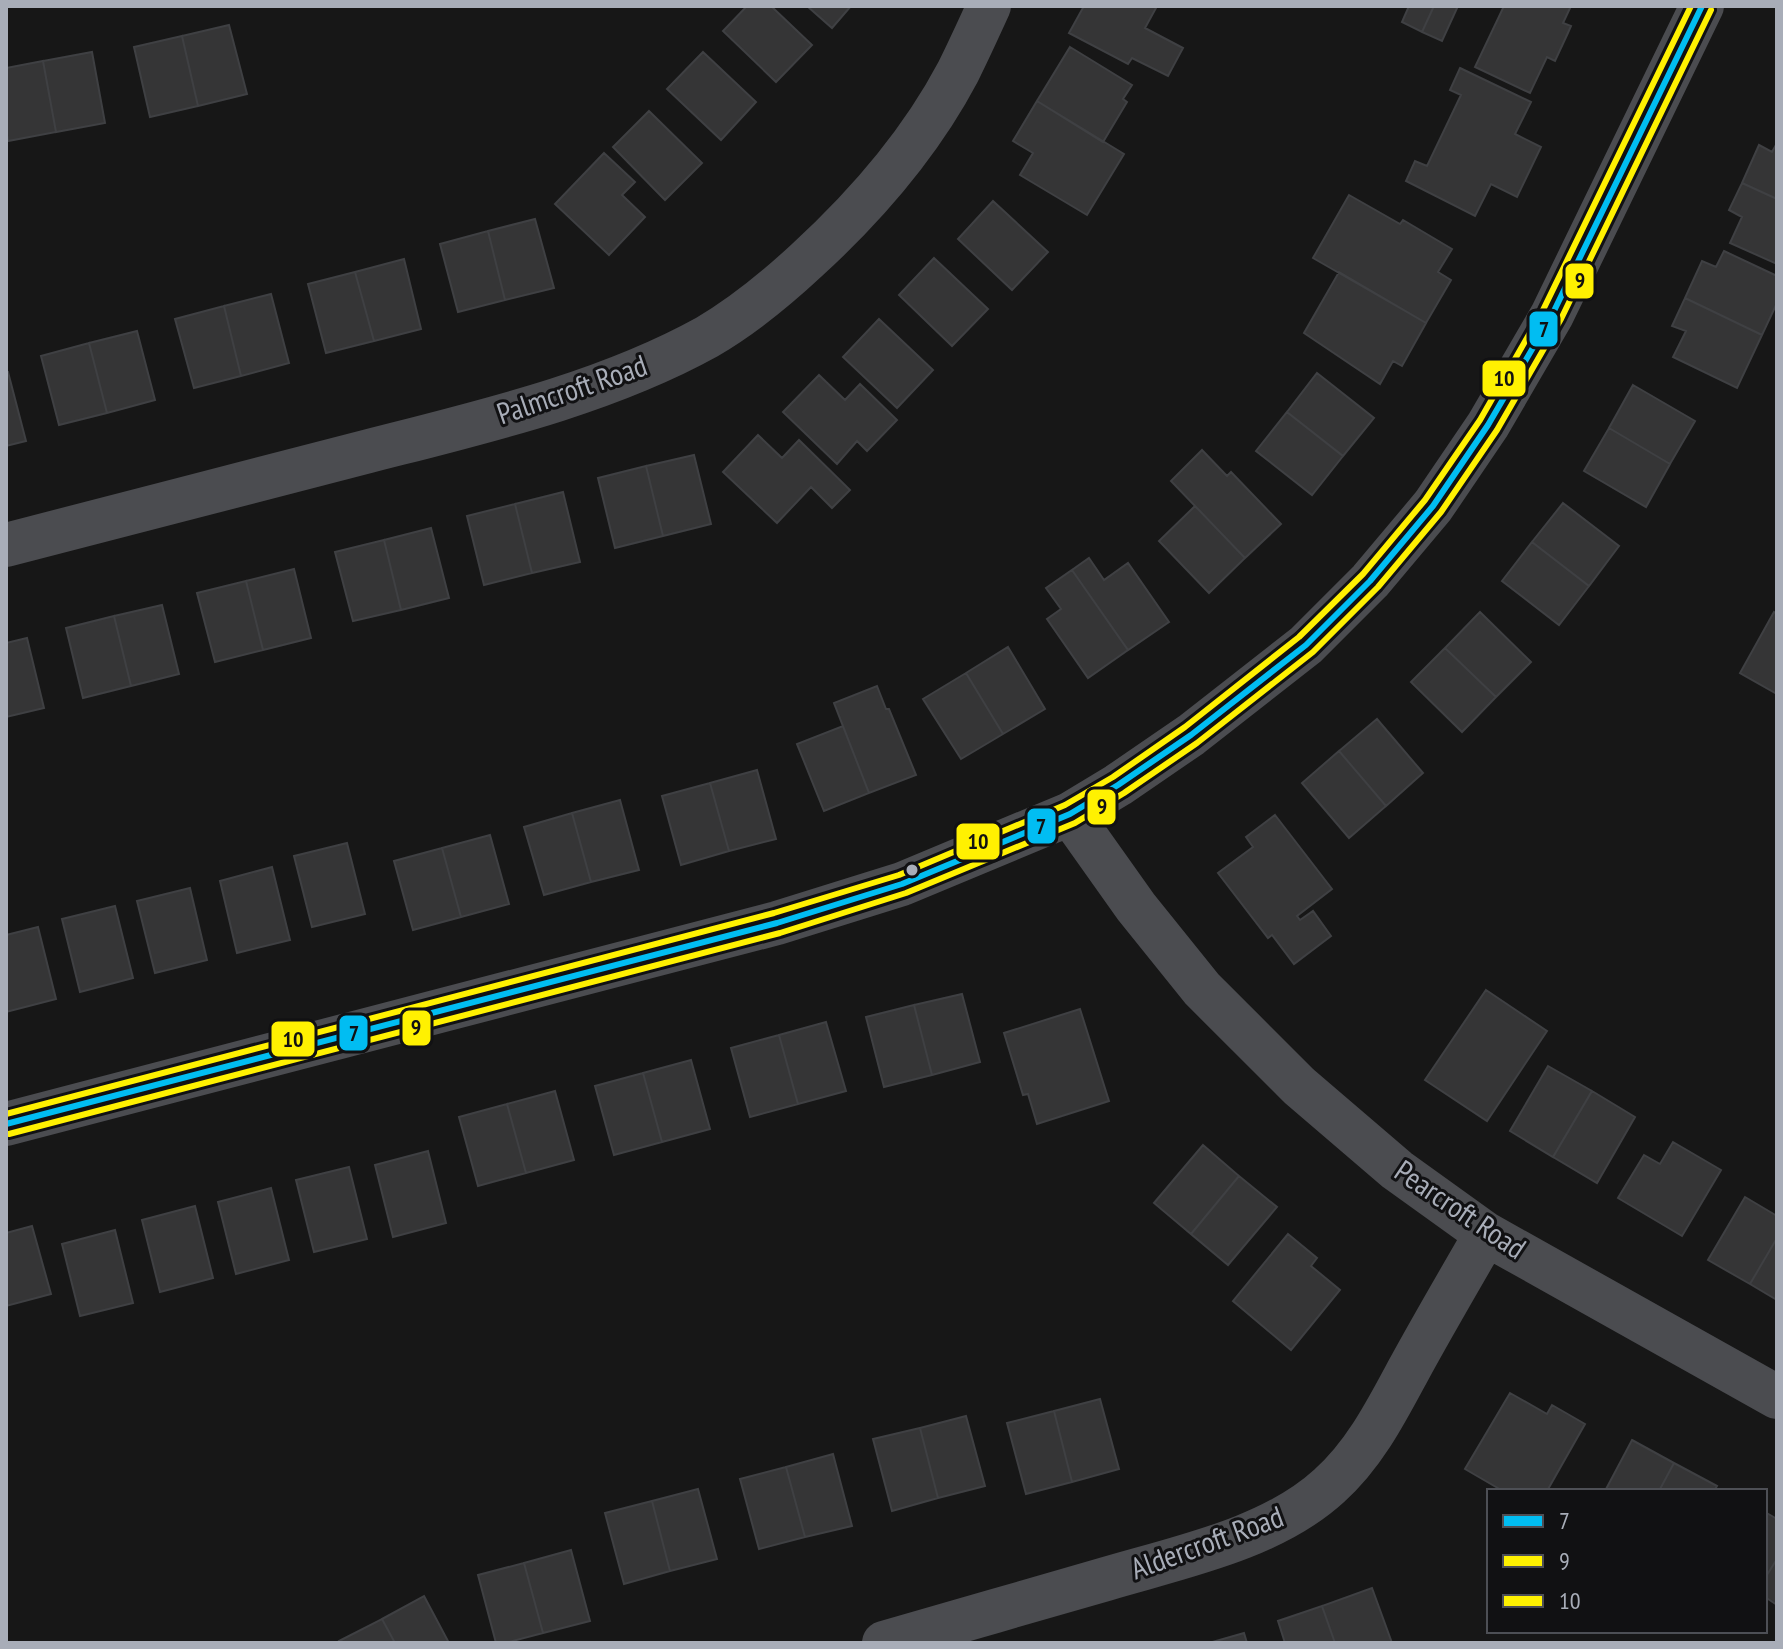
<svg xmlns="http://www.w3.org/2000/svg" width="1783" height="1649" font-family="'PT Sans Narrow',sans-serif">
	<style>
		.building { fill: #353536; stroke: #3f4043; stroke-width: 2 }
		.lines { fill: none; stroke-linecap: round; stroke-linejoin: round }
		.street { stroke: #4b4c50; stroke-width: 44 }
		.bus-1-casing { stroke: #111113; stroke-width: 12 }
		.bus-2-casing { stroke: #111113; stroke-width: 12 }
		.bus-3-casing { stroke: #111113; stroke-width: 12 }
		.bus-1 { stroke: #01bdf2; stroke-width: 6 }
		.bus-2 { stroke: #fff101; stroke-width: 6 }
		.bus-3 { stroke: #fff101; stroke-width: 6 }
		.bus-dot { fill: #a8adb8; stroke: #111113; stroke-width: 3 }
		.labels { text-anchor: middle; stroke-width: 6; stroke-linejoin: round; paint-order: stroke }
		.street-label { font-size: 30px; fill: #a8adb8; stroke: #111113 }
		.line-badge { stroke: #111113; stroke-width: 3 }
		.pale-badge-label { font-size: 22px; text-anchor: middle; font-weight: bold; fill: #111 }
	</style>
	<rect width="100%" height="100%" fill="#171717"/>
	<path class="building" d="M747 6H771L812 45 776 82 723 31Z
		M807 6H851L832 28Z
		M1084 6H1152L1156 8 1145 28 1183 48 1168 76 1132 58 1128 64 1069 33Z
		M1409 6H1434L1422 32 1402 22Z
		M1434 6H1458L1442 41 1422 32Z
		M1504 6H1571L1563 23 1571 26 1567 35 1555 61 1547 57 1530 93 1475 67Z
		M229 25 247 94 198 106 182 36Z
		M182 36 198 106 150 117 134 47Z
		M1070 47 1132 85 1123 99 1127 102 1103 142 1037 101Z
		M92 52 105 123 56 132 43 61Z
		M703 52 756 102 721 140 667 89Z
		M43 61 56 132 8 141 6 130V68Z
		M1460 68 1531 102 1515 134 1541 147 1517 197 1491 184 1475 216 1406 181 1415 161 1427 166 1461 95 1450 90Z
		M1037 101 1124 154 1087 215 1020 175 1033 153 1013 141Z
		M649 111 702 163 665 200 613 147Z
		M1777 143V199L1742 183 1759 145 1772 152Z
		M604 153 635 182 622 195 645 217 609 255 555 204Z
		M1742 183 1777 199V264L1730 243 1742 217 1729 210Z
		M1349 195 1400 224 1403 220 1452 249 1438 272 1451 280 1426 323 1313 258Z
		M993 201 1048 252 1012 290 958 239Z
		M535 219 554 288 505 300 488 231Z
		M488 231 505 300 458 312 440 244Z
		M1724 251 1777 276V303L1762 335 1685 298 1702 261 1716 267Z
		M934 258 988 309 952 346 899 295Z
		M404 259 421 329 374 341 355 272Z
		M355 272 374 341 326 353 308 284Z
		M1339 272 1426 323 1402 366 1393 361 1380 384 1304 333Z
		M271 294 289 363 241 376 224 306Z
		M1685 298 1762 335 1737 388 1673 357 1686 331 1672 326Z
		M224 306 241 376 194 388 175 319Z
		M879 319 933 370 897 408 843 357Z
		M137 331 155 400 107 413 89 343Z
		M89 343 107 413 59 425 41 356Z
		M6 372H8L26 441 6 446Z
		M1317 373 1374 418 1343 456 1287 412Z
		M819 375 845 400 860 384 897 420 867 451 857 441 837 464 783 412Z
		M1633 385 1695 421 1670 464 1609 428Z
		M1287 412 1343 456 1312 495 1256 451Z
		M1609 428 1670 464 1646 507 1584 471Z
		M758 435 782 458 799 440 850 490 832 508 811 487 777 523 723 472Z
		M1202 450 1227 476 1231 472 1281 524 1245 558 1171 481Z
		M694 455 711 524 663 536 646 466Z
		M646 466 663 536 615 548 598 478Z
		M563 492 580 562 532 573 515 504Z
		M1563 503 1619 546 1589 586 1532 542Z
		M515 504 532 573 484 585 467 516Z
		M1195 506 1245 558 1209 593 1159 541Z
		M431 528 449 598 401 610 384 540Z
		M384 540 401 610 353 621 335 552Z
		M1532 542 1589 586 1559 625 1502 581Z
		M1089 558 1104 580 1128 563 1169 622 1128 650 1072 570Z
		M294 569 311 638 263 650 246 581Z
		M1072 570 1128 650 1088 678 1047 619 1061 609 1046 588Z
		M246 581 263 650 215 662 197 593Z
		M162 605 179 674 131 686 114 616Z
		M1480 612 1531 662 1496 697 1445 648Z
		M1774 612 1777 614V694L1740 673Z
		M114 616 131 686 83 698 66 628Z
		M27 638 44 708 6 717V643Z
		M1008 647 1045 709 1003 734 966 673Z
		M1445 648 1496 697 1462 732 1411 682Z
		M966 673 1003 734 961 759 923 699Z
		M877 686 886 709H889L916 775 869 793 834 703Z
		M1377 719 1423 773 1386 806 1339 751Z
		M843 726 869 793 824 811 797 744Z
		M1339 751 1386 806 1349 838 1302 783Z
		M757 770 776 839 729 851 710 783Z
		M710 783 729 851 681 865 662 796Z
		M620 800 639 870 591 882 572 813Z
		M572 813 591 882 544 895 524 827Z
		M1275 815 1332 889 1297 916 1300 920 1313 911 1331 936 1294 964 1272 935 1268 938 1218 873 1253 847 1246 837Z
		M490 835 509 904 461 917 442 848Z
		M347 843 365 914 312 927 294 856Z
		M442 848 461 917 413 930 394 861Z
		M272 867 290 940 237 953 220 881Z
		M190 888 207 960 155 973 137 901Z
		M115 906 133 978 80 992 62 919Z
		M38 927 56 999 6 1012V935Z
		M1486 990 1547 1031 1487 1121 1425 1080Z
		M962 994 980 1062 932 1075 914 1005Z
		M914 1005 932 1075 884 1087 866 1017Z
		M1080 1009 1109 1101 1037 1124 1028 1094 1023 1095 1004 1033Z
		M826 1022 846 1091 798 1104 779 1035Z
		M779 1035 798 1104 750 1117 731 1048Z
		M691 1060 710 1129 662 1142 643 1073Z
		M1548 1066 1592 1091 1553 1157 1510 1131Z
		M643 1073 662 1142 614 1155 595 1086Z
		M555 1091 574 1160 526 1173 507 1104Z
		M1592 1091 1635 1117 1597 1183 1553 1157Z
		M507 1104 526 1173 478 1186 459 1117Z
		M1673 1142 1721 1170 1682 1236 1618 1198 1644 1155 1660 1164Z
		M1203 1145 1239 1176 1191 1234 1154 1203Z
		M428 1151 446 1223 393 1237 375 1165Z
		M349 1167 367 1239 314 1252 296 1180Z
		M1239 1176 1277 1207 1228 1265 1191 1234Z
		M271 1188 289 1260 236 1274 218 1202Z
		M1745 1197 1777 1216V1238L1750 1284 1708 1260Z
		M195 1206 213 1278 160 1292 142 1220Z
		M32 1226 51 1294 6 1306V1233Z
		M115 1230 133 1303 80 1316 62 1244Z
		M1288 1234 1317 1258 1311 1266 1340 1290 1291 1350 1233 1301Z
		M1777 1238V1300L1750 1284Z
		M1510 1393 1547 1414 1552 1405 1585 1424 1547 1491H1503L1465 1469Z
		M1100 1399 1119 1469 1072 1482 1054 1411Z
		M1054 1411 1072 1482 1026 1494 1007 1423Z
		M966 1416 985 1486 938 1498 920 1428Z
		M920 1428 938 1498 892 1511 873 1439Z
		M1632 1440 1674 1463 1659 1491H1605Z
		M833 1454 852 1526 805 1537 786 1467Z
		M1674 1463 1717 1486 1714 1491H1659Z
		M786 1467 805 1537 759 1549 740 1479Z
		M698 1489 717 1559 670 1571 652 1501Z
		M652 1501 670 1571 624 1584 605 1513Z
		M1765 1512 1777 1519V1559L1765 1578Z
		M571 1550 590 1621 543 1633 524 1563Z
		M1777 1559V1605L1765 1597V1578Z
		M524 1563 543 1633 505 1643H496L478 1575Z
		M1372 1588 1392 1643H1335L1322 1606Z
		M424 1596 449 1643H395L382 1619Z
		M1322 1606 1335 1643H1285L1278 1621Z
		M382 1619 395 1643H340L339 1641Z
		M1244 1633 1247 1643H1209Z"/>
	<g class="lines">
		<path class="street" d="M6 545C127 514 248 482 369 451 482 422 604 394 707 337 743 316 777 288 807 260 867 205 920 144 958 72 969 50 979 28 989 6
			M1070 814 1136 907 1202 989 1299 1086 1397 1170 1486 1234 1777 1397
			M6 1124 777 923 902 884 1070 814 1118 785 1191 735 1306 645 1370 581 1433 506 1488 425 1552 315 1702 6
			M884 1643C958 1622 1032 1600 1106 1579 1180 1557 1271 1539 1329 1486 1364 1455 1386 1412 1408 1371 1433 1325 1460 1279 1486 1234"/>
		<defs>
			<path id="bus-1" d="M6 1124 777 923 902 884 1070 814 1118 785 1191 735 1306 645 1370 581 1433 506 1488 425 1552 315 1702 6"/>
			<path id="bus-2" d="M9 1134 780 933 906 893 1075 823 1124 793 1197 743 1313 652 1378 587 1441 512 1497 430 1561 319 1711 10"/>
			<path id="bus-3" d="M6 1114 774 913 899 875 1065 805 1113 777 1185 727 1299 637 1363 574 1425 500 1480 420 1543 310 1691 6"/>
		</defs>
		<use href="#bus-1" class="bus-1-casing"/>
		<use href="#bus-2" class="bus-2-casing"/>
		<use href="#bus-3" class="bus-3-casing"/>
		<use href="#bus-1" class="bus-1"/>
		<use href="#bus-2" class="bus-2"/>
		<use href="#bus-3" class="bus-3"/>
	</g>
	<circle class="bus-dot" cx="912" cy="870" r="7"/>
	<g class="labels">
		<g class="street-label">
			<text transform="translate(572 390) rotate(-19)" y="10">Palmcroft Road</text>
			<text transform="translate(1460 1210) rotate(34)" y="10">Pearcroft Road</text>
			<text transform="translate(1207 1543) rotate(-20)" y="10">Aldercroft Road</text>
		</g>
	</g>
	<g class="line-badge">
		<rect x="1564" y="262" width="31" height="38" rx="8" fill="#fff101"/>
		<rect x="1528" y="310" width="31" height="38" rx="8" fill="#01bdf2"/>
		<rect x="1481" y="359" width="46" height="39" rx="8" fill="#fff101"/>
		<rect x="1086" y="788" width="31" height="38" rx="8" fill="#fff101"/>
		<rect x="1026" y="807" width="31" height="38" rx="8" fill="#01bdf2"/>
		<rect x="955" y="822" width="46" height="39" rx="8" fill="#fff101"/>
		<rect x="401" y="1009" width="31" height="38" rx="8" fill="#fff101"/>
		<rect x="338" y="1014" width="31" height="38" rx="8" fill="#01bdf2"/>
		<rect x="270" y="1020" width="46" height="38" rx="8" fill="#fff101"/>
	</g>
	<g class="pale-badge-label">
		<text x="1580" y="288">9</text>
		<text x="1544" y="337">7</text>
		<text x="1504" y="386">10</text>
		<text x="1102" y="814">9</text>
		<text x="1041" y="834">7</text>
		<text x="978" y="849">10</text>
		<text x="416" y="1035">9</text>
		<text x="354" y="1041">7</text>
		<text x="293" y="1047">10</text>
	</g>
	<rect width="1783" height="1649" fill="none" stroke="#a8adb8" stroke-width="16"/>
	<rect x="1487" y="1489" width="280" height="144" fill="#111113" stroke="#4d4f55" stroke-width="2"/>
	<rect x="1503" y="1515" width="40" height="12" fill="#01bdf2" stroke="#4d4f55" stroke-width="2"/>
	<text x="1559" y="1529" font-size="24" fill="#a8adb8">7</text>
	<rect x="1503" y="1555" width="40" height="12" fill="#fff101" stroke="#4d4f55" stroke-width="2"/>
	<text x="1559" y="1569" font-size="24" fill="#a8adb8">9</text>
	<rect x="1503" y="1595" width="40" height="12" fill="#fff101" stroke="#4d4f55" stroke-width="2"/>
	<text x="1559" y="1609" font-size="24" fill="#a8adb8">10</text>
</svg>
